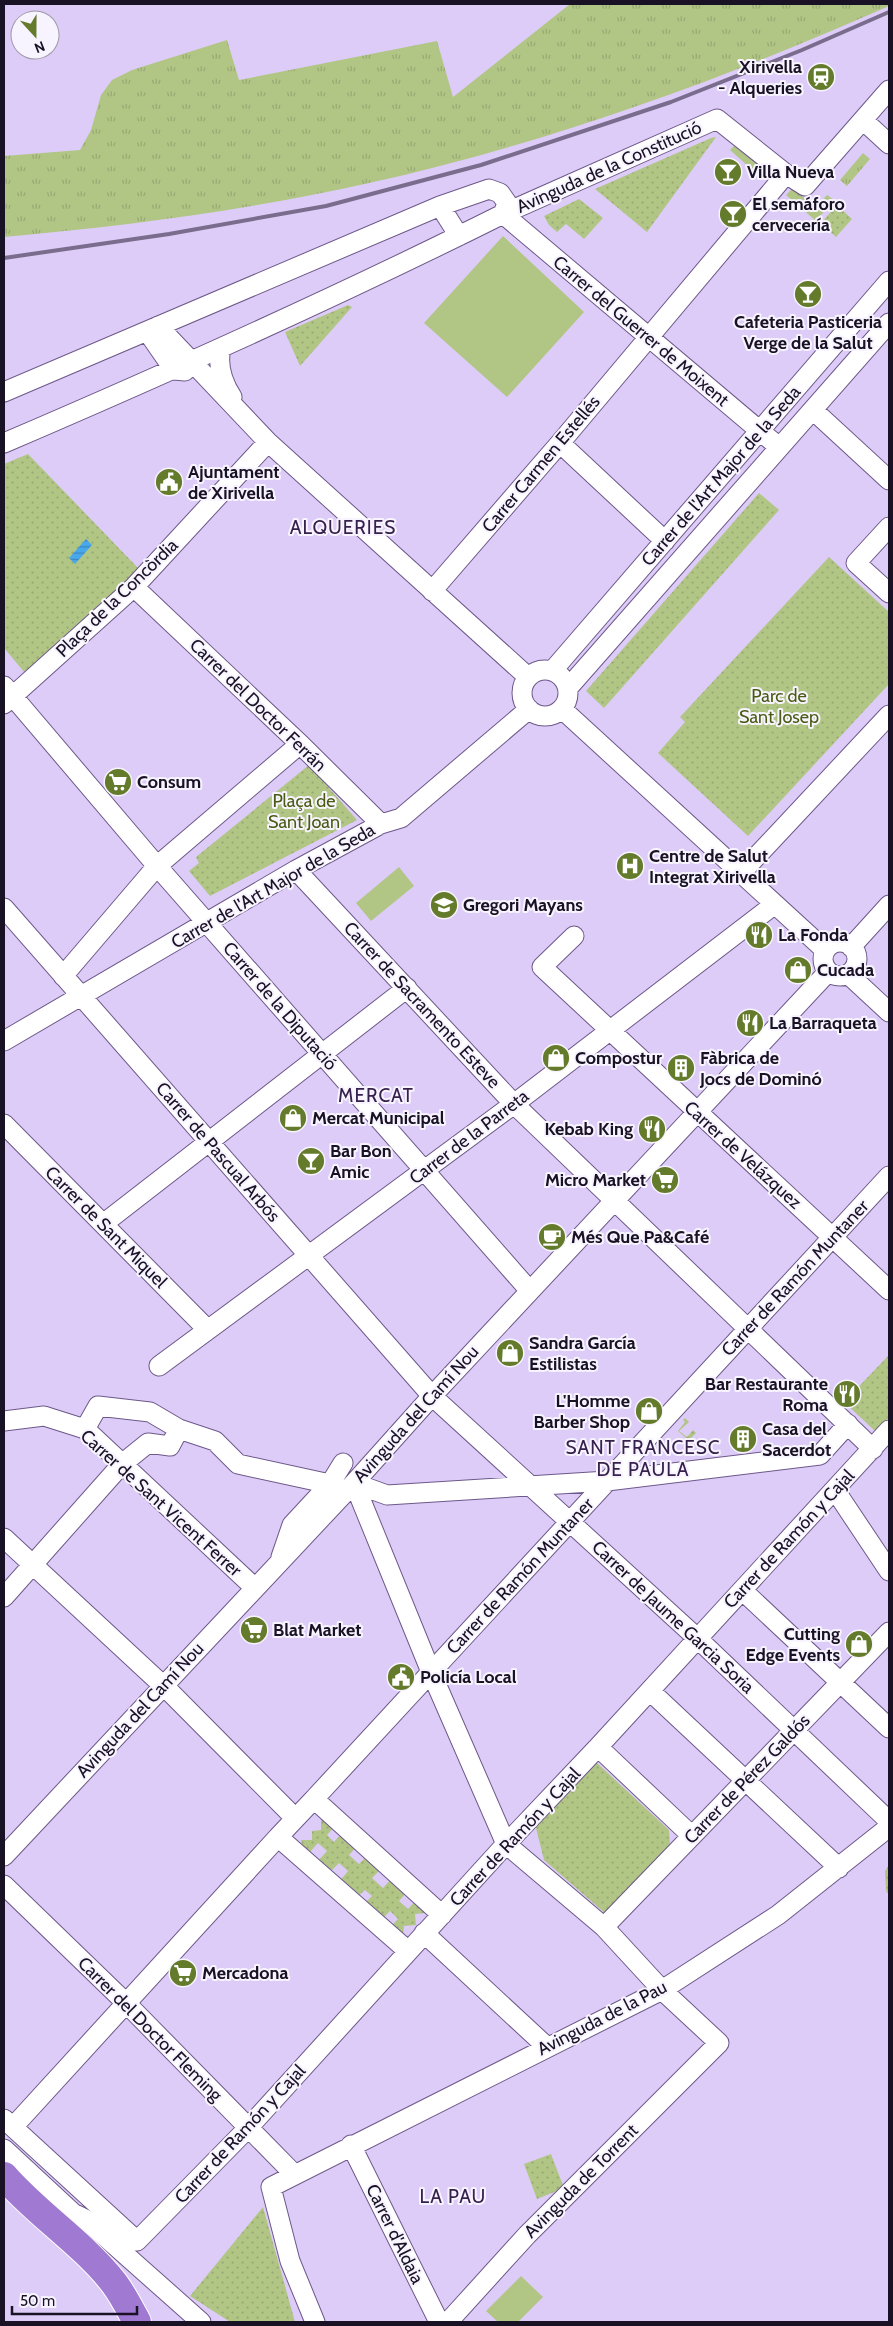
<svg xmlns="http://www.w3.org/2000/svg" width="893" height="2326" font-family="Cabin,sans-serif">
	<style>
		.grass { fill: url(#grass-tufts) }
		.park { fill: url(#park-dots) }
		.pitch { fill: #b1c685 }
		.water { fill: url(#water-rules) }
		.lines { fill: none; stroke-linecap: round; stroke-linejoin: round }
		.minor-casing { stroke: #6d5889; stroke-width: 21 }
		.highway-casing { stroke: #fff; stroke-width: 30 }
		.minor { stroke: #fff; stroke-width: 19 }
		.highway { stroke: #a079d2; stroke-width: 28 }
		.rail { stroke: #796c8c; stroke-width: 4 }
		.labels { text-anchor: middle; stroke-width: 4; stroke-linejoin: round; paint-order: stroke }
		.poi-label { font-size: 18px; font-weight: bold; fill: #191124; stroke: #f8f4ff; text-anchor: start }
		.street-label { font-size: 18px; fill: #191124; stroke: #f8f4ff }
		.park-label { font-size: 18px; fill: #4a5c13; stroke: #f8f4ff }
		.neighbourhood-label { font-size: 19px; letter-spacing: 1px; fill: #36214d; stroke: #f8f4ff }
	</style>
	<defs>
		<pattern id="grass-tufts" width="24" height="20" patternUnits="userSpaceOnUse" patternTransform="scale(1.25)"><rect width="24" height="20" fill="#b1c685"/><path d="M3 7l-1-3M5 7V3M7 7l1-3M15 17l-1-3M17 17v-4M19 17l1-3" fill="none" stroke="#98a973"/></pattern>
		<pattern id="park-dots" width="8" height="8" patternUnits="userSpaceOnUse" patternTransform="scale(1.25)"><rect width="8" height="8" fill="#b1c685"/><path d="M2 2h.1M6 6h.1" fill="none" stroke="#98a973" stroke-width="1.8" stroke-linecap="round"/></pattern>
		<pattern id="water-rules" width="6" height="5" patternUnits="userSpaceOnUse" patternTransform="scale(1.25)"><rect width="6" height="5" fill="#48a8ec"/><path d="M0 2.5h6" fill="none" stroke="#3b87bf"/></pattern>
	</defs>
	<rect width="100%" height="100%" fill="#ddccf8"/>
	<path class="grass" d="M570 4H889V6C722 80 548 143 369 183 249 210 126 226 4 237V156L80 150 91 130 101 95 112 80 132 70 227 40 239 80 437 41 453 97Z
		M738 142 767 167 759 176 730 150Z
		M863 153 870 159 847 186 840 180Z
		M793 188 815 208 827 195 834 200 816 221 786 195Z"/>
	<path class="park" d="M716 137 647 232 595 189 711 138Z
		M579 199 603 218 584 239 566 224 557 232 549 225 544 216Z
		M837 205 852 219 836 237 821 223Z
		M348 305 352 307 300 366 285 332Z
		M28 454 139 569 25 673 4 648V464Z
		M759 493 779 510 604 708 586 691Z
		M829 557 889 612V684L748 836 658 753 685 722 680 717Z
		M309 765 357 820 210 896 189 871 199 863 196 857Z
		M889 1355V1417L876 1432 844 1402Z
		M685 1418 689 1422 679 1431 687 1437 693 1430 696 1433 689 1440 694 1445 692 1448 683 1442 686 1438 678 1431 685 1422 683 1420Z
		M597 1763 669 1830 670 1846 606 1914 544 1860 535 1824Z
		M321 1819H330L336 1825 327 1835 334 1842 343 1832 358 1845 349 1855 359 1864 367 1856 381 1869 372 1878 383 1888 392 1878 407 1892 399 1901 408 1909 417 1899 425 1907V1913L415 1914 416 1925 404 1926 403 1935 389 1928 398 1919 390 1911 381 1920 364 1904 372 1896 365 1890 356 1898 339 1882 348 1871 339 1863 331 1871 319 1860 327 1851 318 1843 309 1853 302 1846 301 1840H312V1831L321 1830Z
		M889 1865V1895L886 1891 885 1871Z
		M551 2154 564 2188 537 2199 524 2164Z
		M263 2207 295 2322H230L190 2296Z"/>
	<path class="pitch" d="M503 236 584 312 507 397 424 323Z
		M399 867 414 886 371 921 356 903Z
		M521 2276 543 2297 518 2322H498L486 2311Z"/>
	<path class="water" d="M86 539 92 545 75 564 69 558Z"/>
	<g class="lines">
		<defs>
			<path id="minor" d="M864 121 889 144
				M440 206 459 236
				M158 326 268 442 528 677
				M147 331 174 370 185 371
				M221 348C217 365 223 383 232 397
				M4 392 440 206 489 189 500 193 507 203 503 214C339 296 172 371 4 443
				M813 410 889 480
				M560 443 665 541
				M779 447 503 214 717 119 786 174 805 186 889 90
				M889 527 856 563 889 593
				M134 587 300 744 381 824
				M432 591 560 443 786 174
				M522 693a23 23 0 1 1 46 0a23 23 0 1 1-46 0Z
				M553 670 889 281
				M4 686 157 866 530 1291
				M568 688 889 323
				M4 704 134 587 268 442
				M562 709 825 950
				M296 870 514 1104 873 1449
				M741 873 889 715
				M4 908 432 1396 697 1638 889 1821
				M574 936 542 967 889 1290
				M823 959a17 17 0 1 1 34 0a17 17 0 1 1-34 0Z
				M851 947 889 905
				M848 974 889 1012
				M63 976 157 866 300 744
				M4 1041 296 870 381 824 401 818 529 709
				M4 1124 207 1329
				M103 1224 407 988
				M159 1366 514 1104 775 904
				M4 1421 44 1416 85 1429 255 1588
				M85 1429 98 1406 150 1412 179 1429
				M354 1483 431 1672 506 1844 604 1927 662 1990 719 2043 527 2235 448 2322
				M354 1483 387 1495 607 1481 820 1455 848 1424
				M835 1490 889 1571
				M4 1538 170 1692 295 1818
				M281 1557 292 1525 330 1484 343 1463
				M742 1590 889 1728
				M4 1597 122 1464 148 1443 170 1446 179 1429 215 1441 238 1464 330 1484
				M650 1691 839 1868
				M598 1747 692 1836
				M314 1799 889 1176
				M4 1856 354 1483 432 1396 828 972
				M4 1885 126 2003 294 2174
				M604 1927 889 1632
				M424 1933 547 2047
				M408 1951 278 1837 314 1799 442 1915
				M4 2119 137 2241 248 2128 506 1844 598 1747 889 1430
				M13 2127 278 1837
				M351 2145 439 2322
				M4 2149 73 2213 85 2219 201 2322
				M315 2322 290 2261 271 2187 662 1990 778 1915 889 1827"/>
			<path id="highway" d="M4 2176C37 2214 84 2244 114 2283 123 2295 130 2309 137 2322"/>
		</defs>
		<use href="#minor" class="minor-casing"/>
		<use href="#highway" class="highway-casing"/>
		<use href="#minor" class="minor"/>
		<use href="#highway" class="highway"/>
		<path class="rail" d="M4 258 169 234 326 206 481 165 671 102 802 50 889 12"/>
	</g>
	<defs>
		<symbol id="station-disc" viewBox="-11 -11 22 22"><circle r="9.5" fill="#657b2c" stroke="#f8f4ff"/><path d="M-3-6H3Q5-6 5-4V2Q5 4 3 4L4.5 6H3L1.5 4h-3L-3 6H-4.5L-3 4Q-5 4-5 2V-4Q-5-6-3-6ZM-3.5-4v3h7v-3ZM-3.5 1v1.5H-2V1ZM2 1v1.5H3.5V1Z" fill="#fff"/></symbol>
		<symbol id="bar-disc" viewBox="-11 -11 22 22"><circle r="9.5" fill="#657b2c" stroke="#f8f4ff"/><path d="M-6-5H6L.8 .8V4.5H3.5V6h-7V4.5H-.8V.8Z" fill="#fff"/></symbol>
		<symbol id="civic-disc" viewBox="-11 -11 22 22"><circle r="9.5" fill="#657b2c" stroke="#f8f4ff"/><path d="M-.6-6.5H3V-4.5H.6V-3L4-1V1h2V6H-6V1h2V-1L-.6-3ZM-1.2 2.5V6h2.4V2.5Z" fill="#fff"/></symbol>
		<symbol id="supermarket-disc" viewBox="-11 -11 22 22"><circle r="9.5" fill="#657b2c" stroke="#f8f4ff"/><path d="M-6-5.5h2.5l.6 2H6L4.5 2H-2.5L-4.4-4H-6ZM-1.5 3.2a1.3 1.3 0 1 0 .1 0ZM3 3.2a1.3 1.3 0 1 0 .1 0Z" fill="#fff"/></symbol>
		<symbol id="hospital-disc" viewBox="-11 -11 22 22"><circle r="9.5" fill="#657b2c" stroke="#f8f4ff"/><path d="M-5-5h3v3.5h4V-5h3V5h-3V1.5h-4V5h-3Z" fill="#fff"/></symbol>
		<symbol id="school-disc" viewBox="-11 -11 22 22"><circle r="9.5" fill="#657b2c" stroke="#f8f4ff"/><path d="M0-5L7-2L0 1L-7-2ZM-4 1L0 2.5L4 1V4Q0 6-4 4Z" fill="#fff"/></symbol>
		<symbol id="restaurant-disc" viewBox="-11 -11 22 22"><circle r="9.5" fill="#657b2c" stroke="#f8f4ff"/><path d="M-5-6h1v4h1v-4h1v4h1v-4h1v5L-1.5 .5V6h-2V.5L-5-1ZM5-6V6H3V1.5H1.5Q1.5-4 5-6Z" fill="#fff"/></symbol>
		<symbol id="shop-disc" viewBox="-11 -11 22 22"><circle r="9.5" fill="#657b2c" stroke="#f8f4ff"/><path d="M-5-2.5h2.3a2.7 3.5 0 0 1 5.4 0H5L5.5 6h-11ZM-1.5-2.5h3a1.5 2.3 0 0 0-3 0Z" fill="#fff"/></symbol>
		<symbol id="building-disc" viewBox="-11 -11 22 22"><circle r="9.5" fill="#657b2c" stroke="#f8f4ff"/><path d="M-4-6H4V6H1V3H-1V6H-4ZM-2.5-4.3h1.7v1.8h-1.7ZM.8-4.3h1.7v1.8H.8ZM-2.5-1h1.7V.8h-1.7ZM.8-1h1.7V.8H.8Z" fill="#fff"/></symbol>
		<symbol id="cafe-disc" viewBox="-11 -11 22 22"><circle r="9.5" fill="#657b2c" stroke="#f8f4ff"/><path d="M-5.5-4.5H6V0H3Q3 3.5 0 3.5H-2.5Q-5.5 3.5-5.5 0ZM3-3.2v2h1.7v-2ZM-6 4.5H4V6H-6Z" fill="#fff"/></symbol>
	</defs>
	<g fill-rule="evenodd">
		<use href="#station-disc" x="805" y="61" width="32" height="32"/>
		<use href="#bar-disc" x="712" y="156" width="32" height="32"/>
		<use href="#bar-disc" x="717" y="198" width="32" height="32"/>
		<use href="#bar-disc" x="792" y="278" width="32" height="32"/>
		<use href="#civic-disc" x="153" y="466" width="32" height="32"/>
		<use href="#supermarket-disc" x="102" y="766" width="32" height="32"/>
		<use href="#hospital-disc" x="614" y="850" width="32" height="32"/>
		<use href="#school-disc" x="428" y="889" width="32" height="32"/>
		<use href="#restaurant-disc" x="743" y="919" width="32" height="32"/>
		<use href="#shop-disc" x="782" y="954" width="32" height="32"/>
		<use href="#restaurant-disc" x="734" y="1007" width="32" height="32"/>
		<use href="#shop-disc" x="540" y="1042" width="32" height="32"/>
		<use href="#building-disc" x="665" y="1052" width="32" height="32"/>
		<use href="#shop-disc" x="277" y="1102" width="32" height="32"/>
		<use href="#restaurant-disc" x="636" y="1113" width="32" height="32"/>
		<use href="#bar-disc" x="295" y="1145" width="32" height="32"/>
		<use href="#supermarket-disc" x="649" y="1164" width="32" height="32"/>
		<use href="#cafe-disc" x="536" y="1221" width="32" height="32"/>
		<use href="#shop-disc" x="494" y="1337" width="32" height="32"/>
		<use href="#restaurant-disc" x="831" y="1378" width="32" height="32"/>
		<use href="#shop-disc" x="633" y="1395" width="32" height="32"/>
		<use href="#building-disc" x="727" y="1423" width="32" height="32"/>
		<use href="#supermarket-disc" x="238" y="1614" width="32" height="32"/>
		<use href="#shop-disc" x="843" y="1628" width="32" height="32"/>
		<use href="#civic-disc" x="385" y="1661" width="32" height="32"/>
		<use href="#supermarket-disc" x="167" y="1957" width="32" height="32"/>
	</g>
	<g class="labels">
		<g class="poi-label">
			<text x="802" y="73" text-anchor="end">Xirivella<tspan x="802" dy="21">- Alqueries</tspan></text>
			<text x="747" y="178">Villa Nueva</text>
			<text x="752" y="210">El semáforo<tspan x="752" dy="21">cervecería</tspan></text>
			<text x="808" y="328" text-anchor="middle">Cafeteria Pasticeria<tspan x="808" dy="21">Verge de la Salut</tspan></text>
			<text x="188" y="478">Ajuntament<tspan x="188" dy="21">de Xirivella</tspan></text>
			<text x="137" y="788">Consum</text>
			<text x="649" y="862">Centre de Salut<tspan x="649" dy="21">Integrat Xirivella</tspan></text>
			<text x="463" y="911">Gregori Mayans</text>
			<text x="778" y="941">La Fonda</text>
			<text x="817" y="976">Cucada</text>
			<text x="769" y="1029">La Barraqueta</text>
			<text x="575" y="1064">Compostur</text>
			<text x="700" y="1064">Fàbrica de<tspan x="700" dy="21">Jocs de Dominó</tspan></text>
			<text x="312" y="1124">Mercat Municipal</text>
			<text x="633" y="1135" text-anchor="end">Kebab King</text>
			<text x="330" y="1157">Bar Bon<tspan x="330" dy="21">Amic</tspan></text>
			<text x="646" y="1186" text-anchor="end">Micro Market</text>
			<text x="571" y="1243">Més Que Pa&amp;Café</text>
			<text x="529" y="1349">Sandra García<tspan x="529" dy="21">Estilistas</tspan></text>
			<text x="828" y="1390" text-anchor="end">Bar Restaurante<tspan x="828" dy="21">Roma</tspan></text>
			<text x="630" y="1407" text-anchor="end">L'Homme<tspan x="630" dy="21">Barber Shop</tspan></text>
			<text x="762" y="1435">Casa del<tspan x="762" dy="21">Sacerdot</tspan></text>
			<text x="273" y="1636">Blat Market</text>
			<text x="840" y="1640" text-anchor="end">Cutting<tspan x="840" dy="21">Edge Events</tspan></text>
			<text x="420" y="1683">Policía Local</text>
			<text x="202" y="1979">Mercadona</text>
		</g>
		<g class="street-label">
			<text transform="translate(609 167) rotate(-24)" y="6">Avinguda de la Constitució</text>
			<text transform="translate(641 331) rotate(40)" y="6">Carrer del Guerrer de Moixent</text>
			<text transform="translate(541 464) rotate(-50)" y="6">Carrer Carmen Estellés</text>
			<text transform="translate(721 476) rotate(-49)" y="6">Carrer de l'Art Major de la Seda</text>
			<text transform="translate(117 598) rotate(-44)" y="6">Plaça de la Concòrdia</text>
			<text transform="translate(258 705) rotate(44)" y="6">Carrer del Doctor Ferrán</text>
			<text transform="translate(273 886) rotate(-30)" y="6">Carrer de l'Art Major de la Seda</text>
			<text transform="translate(422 1005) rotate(47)" y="6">Carrer de Sacramento Esteve</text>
			<text transform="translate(280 1006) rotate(49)" y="6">Carrer de la Diputació</text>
			<text transform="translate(469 1137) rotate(-37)" y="6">Carrer de la Parreta</text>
			<text transform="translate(218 1152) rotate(49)" y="6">Carrer de Pascual Arbós</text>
			<text transform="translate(743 1155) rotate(42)" y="6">Carrer de Velázquez</text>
			<text transform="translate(106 1227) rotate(45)" y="6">Carrer de Sant Miquel</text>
			<text transform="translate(795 1278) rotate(-47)" y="6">Carrer de Ramón Muntaner</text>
			<text transform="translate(416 1414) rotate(-48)" y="6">Avinguda del Camí Nou</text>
			<text transform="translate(161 1503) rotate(42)" y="6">Carrer de Sant Vicent Ferrer</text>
			<text transform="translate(789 1539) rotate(-47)" y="6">Carrer de Ramón y Cajal</text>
			<text transform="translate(520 1576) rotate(-47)" y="6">Carrer de Ramón Muntaner</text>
			<text transform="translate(673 1617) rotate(43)" y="6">Carrer de Jaume Garcia Soria</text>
			<text transform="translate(140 1710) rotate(-47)" y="6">Avinguda del Camí Nou</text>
			<text transform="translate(747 1779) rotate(-46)" y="6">Carrer de Pérez Galdós</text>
			<text transform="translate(515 1837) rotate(-47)" y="6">Carrer de Ramón y Cajal</text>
			<text transform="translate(602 2018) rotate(-27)" y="6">Avinguda de la Pau</text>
			<text transform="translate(150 2029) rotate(45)" y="6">Carrer del Doctor Fleming</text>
			<text transform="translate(240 2134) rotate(-47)" y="6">Carrer de Ramón y Cajal</text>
			<text transform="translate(581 2181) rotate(-45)" y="6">Avinguda de Torrent</text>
			<text transform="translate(395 2234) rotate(64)" y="6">Carrer d'Aldaia</text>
		</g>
		<g class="park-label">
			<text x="779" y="702">Parc de<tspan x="779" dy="21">Sant Josep</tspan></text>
			<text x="304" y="807">Plaça de<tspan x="304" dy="21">Sant Joan</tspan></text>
		</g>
		<g class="neighbourhood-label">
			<text x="343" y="534">ALQUERIES</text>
			<text x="376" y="1102">MERCAT</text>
			<text x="643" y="1454">SANT FRANCESC<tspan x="643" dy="22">DE PAULA</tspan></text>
			<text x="453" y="2203">LA PAU</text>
		</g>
	</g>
	<rect width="893" height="2326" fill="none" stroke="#191124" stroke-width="10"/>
	<g transform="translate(35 35) rotate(159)"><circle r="24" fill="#f8f4ff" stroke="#9f99a7"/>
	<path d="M0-4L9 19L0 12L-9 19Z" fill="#657b2c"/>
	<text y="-8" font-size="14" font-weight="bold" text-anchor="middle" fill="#191124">N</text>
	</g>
	<path d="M12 2306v8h125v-8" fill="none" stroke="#191124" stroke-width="2.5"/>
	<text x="20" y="2306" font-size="15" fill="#191124" stroke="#f8f4ff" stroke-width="4" paint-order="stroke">50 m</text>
</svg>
